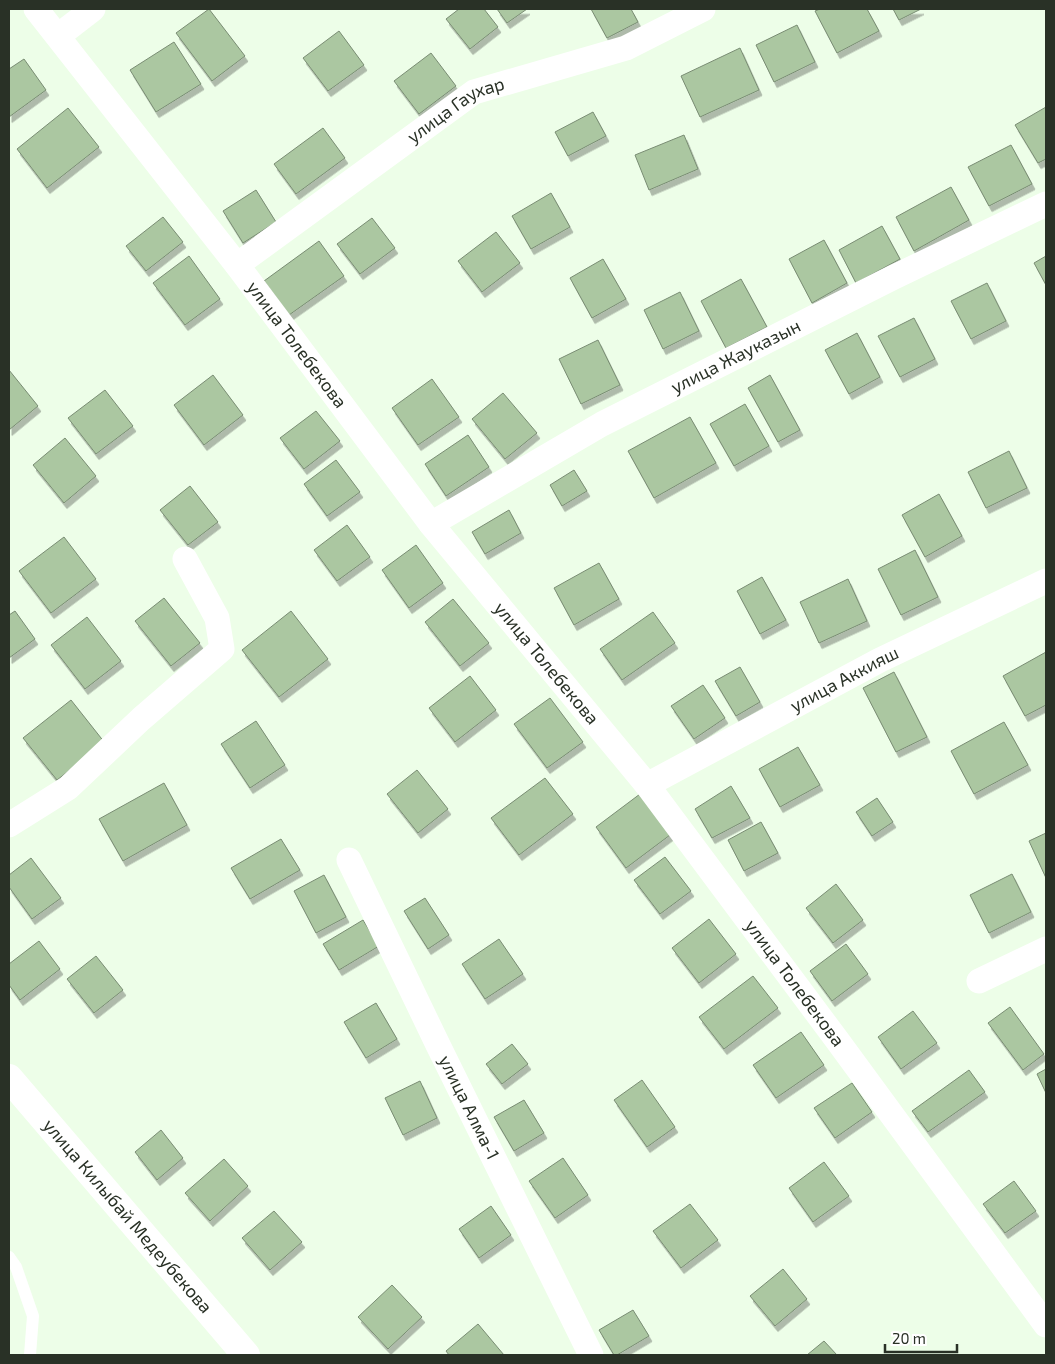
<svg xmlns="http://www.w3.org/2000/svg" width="1055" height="1364" font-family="'Exo 2',sans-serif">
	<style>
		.building { fill: #abc7a1; stroke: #798c73; filter: url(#shadow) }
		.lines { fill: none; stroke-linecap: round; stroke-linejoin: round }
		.service { stroke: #fff; stroke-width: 12 }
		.minor { stroke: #fff; stroke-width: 25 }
		.secondary { stroke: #fff; stroke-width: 28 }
		.labels { text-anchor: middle; stroke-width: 5; stroke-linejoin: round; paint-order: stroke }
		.street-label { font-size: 18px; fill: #293126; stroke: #fff }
	</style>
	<defs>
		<filter id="shadow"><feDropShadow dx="3" dy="5.5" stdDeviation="0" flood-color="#0004"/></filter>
	</defs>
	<rect width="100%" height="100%" fill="#edfee8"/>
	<path class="building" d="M209 9 245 56 212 81 176 33Z
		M459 9H484L498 27 470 49 446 19Z
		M497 9H527L507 23Z
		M591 9H631L638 22 607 38Z
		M820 9H867L879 31 837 53 815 11Z
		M893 9H921L899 20Z
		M797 25 815 62 774 82 756 45Z
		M339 31 364 65 328 91 303 58Z
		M174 42 201 84 156 112 130 70Z
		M740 48 759 90 700 117 681 76Z
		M431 53 456 86 419 114 394 81Z
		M24 59 46 90 9 117V69Z
		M1046 107V159L1038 163 1015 125Z
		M68 108 99 147 47 188 17 149Z
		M593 112 606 136 568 156 555 132Z
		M323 128 345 158 296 194 274 164Z
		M684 135 698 169 649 190 635 155Z
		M1011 145 1032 184 989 206 968 167Z
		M951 187 969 220 914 251 896 217Z
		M256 190 276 222 243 243 223 211Z
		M551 193 570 227 531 249 512 216Z
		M163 217 183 242 146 271 126 246Z
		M372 218 395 248 360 274 337 244Z
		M882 226 900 259 856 283 839 250Z
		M496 232 520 263 482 292 458 261Z
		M824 240 847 283 812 303 789 259Z
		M319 241 344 276 289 315 264 281Z
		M189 256 220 299 185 325 153 283Z
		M1046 256V285L1034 263Z
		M603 259 626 299 592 318 570 278Z
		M741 279 767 327 726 348 701 301Z
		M987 283 1006 321 971 339 951 301Z
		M680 292 699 331 663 349 644 310Z
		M914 318 935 359 900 377 878 336Z
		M857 333 880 377 849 394 825 350Z
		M598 340 620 385 581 404 559 359Z
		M9 370 38 406 9 430Z
		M213 375 243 415 204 445 174 405Z
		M770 375 800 430 778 442 748 388Z
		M432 379 459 417 418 445 392 408Z
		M105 390 133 426 96 454 68 418Z
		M503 393 537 433 505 459 472 419Z
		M745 404 769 446 734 466 710 424Z
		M316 411 340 441 304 469 280 438Z
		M690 417 716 463 654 498 628 451Z
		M468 435 489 467 446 496 425 464Z
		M65 438 96 476 64 503 33 465Z
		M1009 451 1027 488 986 508 968 472Z
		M336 460 360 492 327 516 304 484Z
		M574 470 587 491 562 506 550 485Z
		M190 486 218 522 188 545 160 510Z
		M939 494 962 536 925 557 902 515Z
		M509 510 521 533 485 554 472 532Z
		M347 525 370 557 337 581 314 550Z
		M64 537 96 579 51 613 19 571Z
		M416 545 443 583 409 608 382 570Z
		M915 550 938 597 901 615 878 569Z
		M599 563 619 599 574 625 554 588Z
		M762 577 786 620 760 634 737 591Z
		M848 579 867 621 819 643 800 602Z
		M164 598 200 643 171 666 135 621Z
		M453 599 489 643 460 666 425 622Z
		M15 611 35 639 9 658V615Z
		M291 611 328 659 279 697 242 650Z
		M653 612 675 643 622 680 600 649Z
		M87 617 121 661 85 689 51 645Z
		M1046 652V705L1025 716 1003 676Z
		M740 667 760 702 736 716 715 681Z
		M894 672 927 737 896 752 863 688Z
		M470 676 496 710 455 742 429 708Z
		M703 685 725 718 694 739 671 706Z
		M550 698 583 742 547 768 514 724Z
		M71 700 105 743 57 780 23 738Z
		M256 721 285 765 250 788 221 744Z
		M1004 722 1028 765 974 794 951 751Z
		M798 747 820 785 780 807 759 769Z
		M417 770 448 809 418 833 387 794Z
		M545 778 573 814 519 855 491 818Z
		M164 783 187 825 123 861 99 819Z
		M731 786 750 818 712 838 695 809Z
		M644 791 674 832 626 868 596 827Z
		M877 798 893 822 872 836 856 812Z
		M761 822 778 853 744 871 728 840Z
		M1046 833V878L1029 841Z
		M281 839 300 870 250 899 231 868Z
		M665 857 691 891 660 914 634 880Z
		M31 858 61 898 32 919 9 887V875Z
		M1012 874 1031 912 989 933 970 895Z
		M324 875 346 917 316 933 294 891Z
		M836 884 863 920 833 943 806 908Z
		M425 898 449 935 428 949 404 911Z
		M709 919 736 954 699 983 672 948Z
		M363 920 379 946 339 970 323 944Z
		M499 939 523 974 485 999 462 964Z
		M39 941 60 969 20 1000 9 985V964Z
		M846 944 868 974 832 1001 810 971Z
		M96 956 123 990 94 1013 67 979Z
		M753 976 778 1008 724 1049 699 1017Z
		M376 1003 397 1039 366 1058 344 1022Z
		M1010 1007 1044 1054 1023 1070 988 1023Z
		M913 1011 937 1043 901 1069 878 1037Z
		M801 1032 824 1065 776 1098 753 1065Z
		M512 1044 528 1064 502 1084 486 1064Z
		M1046 1069V1093L1037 1074Z
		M969 1070 985 1092 928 1132 912 1111Z
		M642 1080 675 1127 647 1147 614 1100Z
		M420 1081 437 1118 403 1135 385 1098Z
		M852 1083 872 1112 835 1138 814 1108Z
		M524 1100 544 1133 514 1151 494 1117Z
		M161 1130 183 1158 157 1180 135 1152Z
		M563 1158 588 1195 555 1218 529 1181Z
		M224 1159 248 1186 210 1221 185 1193Z
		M824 1162 849 1196 813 1222 789 1188Z
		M1014 1181 1036 1211 1005 1233 983 1204Z
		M690 1204 718 1240 681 1268 653 1231Z
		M491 1206 511 1235 479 1258 459 1229Z
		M274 1211 302 1242 270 1270 242 1238Z
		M783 1269 807 1299 775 1326 750 1296Z
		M392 1285 422 1317 388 1349 358 1317Z
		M633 1310 649 1336 617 1355H614L599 1330Z
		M478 1324 504 1355H449L446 1351Z
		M824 1341 837 1355H807Z"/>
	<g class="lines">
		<path class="service" d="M9 1257 16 1267 33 1316 30 1355"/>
		<g class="minor">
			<path id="s1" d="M36 9 237 265 431 524 647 785 837 1040 1046 1325"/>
			<path d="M58 36 93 9"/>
			<path id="s2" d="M237 265 474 92 626 48 703 9"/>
			<path id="s3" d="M431 524 602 424 894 277 1046 204"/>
			<path id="s4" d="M647 785 880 660 1046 581"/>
			<path d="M9 825 68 788 141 719 222 649 217 618 185 559"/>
			<path id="s5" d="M349 860 438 1045 591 1355"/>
			<path d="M979 981 1046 949"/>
		</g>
		<path class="secondary" id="s6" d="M9 1078 246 1355"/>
	</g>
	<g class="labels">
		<g class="street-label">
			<text dy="6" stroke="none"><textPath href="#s2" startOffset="269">улица Гаухар</textPath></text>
			<text dy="6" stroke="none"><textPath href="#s1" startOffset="425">улица Толебекова</textPath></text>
			<text dy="6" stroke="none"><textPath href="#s3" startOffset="348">улица Жауказын</textPath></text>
			<text dy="6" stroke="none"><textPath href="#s1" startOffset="830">улица Толебекова</textPath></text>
			<text dy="6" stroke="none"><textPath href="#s4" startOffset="224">улица Аккияш</textPath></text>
			<text dy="6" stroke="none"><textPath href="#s1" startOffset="1235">улица Толебекова</textPath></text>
			<text dy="6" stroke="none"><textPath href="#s5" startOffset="275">улица Алма-1</textPath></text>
			<text dy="6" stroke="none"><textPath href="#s6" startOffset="182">улица Килыбай Медеубекова</textPath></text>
		</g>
	</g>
	<rect width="1055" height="1364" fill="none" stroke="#293126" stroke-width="20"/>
	<path d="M885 1344v8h72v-8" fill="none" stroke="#293126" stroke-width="2.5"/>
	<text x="892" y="1344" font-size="15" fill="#293126" stroke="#ffffff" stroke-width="4" paint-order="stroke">20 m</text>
</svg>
